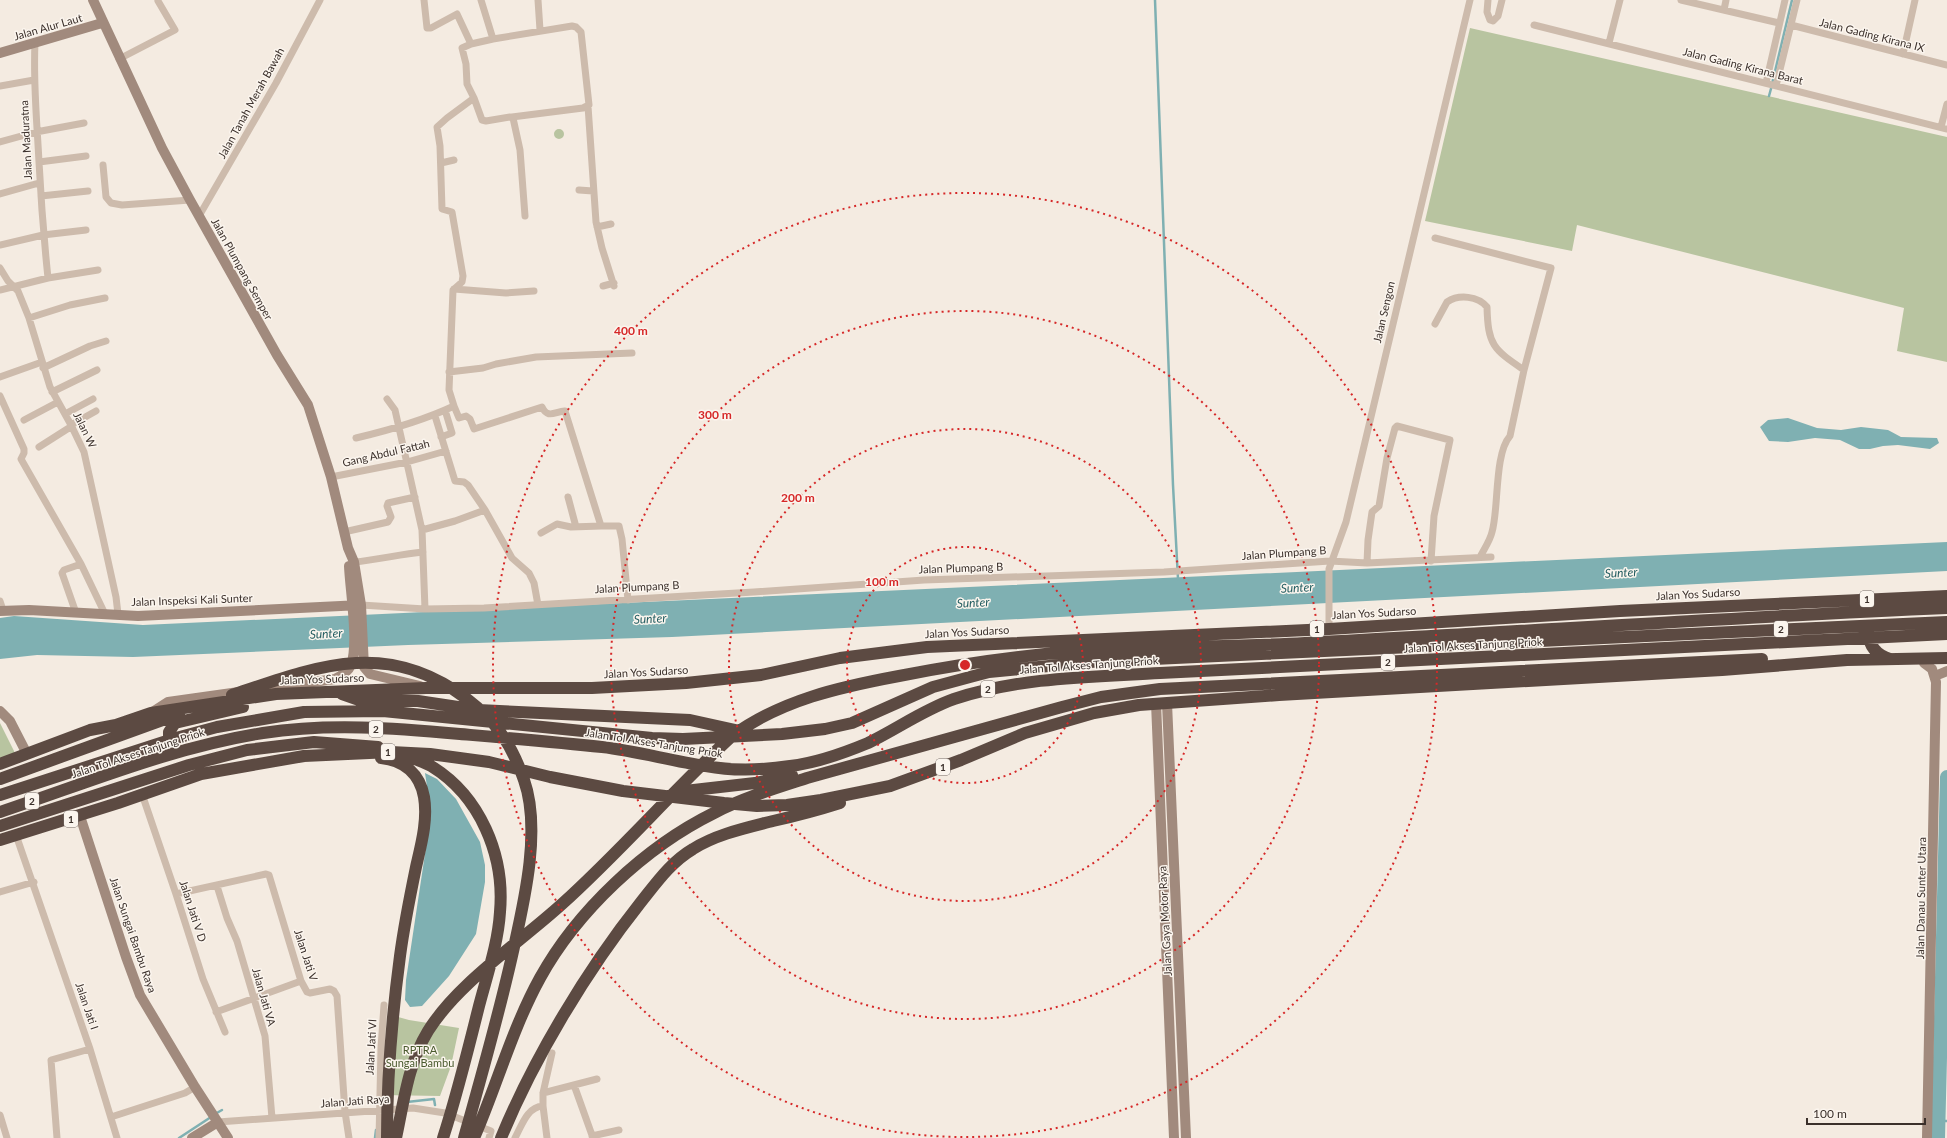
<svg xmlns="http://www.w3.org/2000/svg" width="1947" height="1138" font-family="Lato,sans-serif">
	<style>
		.green { fill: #b8c4a0 }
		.water { fill: #7fb0b2 }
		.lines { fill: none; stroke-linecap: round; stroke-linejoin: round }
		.stream { stroke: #7fb0b2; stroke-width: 2.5 }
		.river { stroke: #7fb0b2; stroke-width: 14 }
		.street { stroke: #cdbbac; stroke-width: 7 }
		.secondary { stroke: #a18a7d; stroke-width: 10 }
		.highway { stroke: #5c4a42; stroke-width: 12 }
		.ring { fill: none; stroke: #d62828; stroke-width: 2; stroke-dasharray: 2 4 }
		.labels { text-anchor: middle; stroke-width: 3; stroke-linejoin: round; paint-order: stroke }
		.shield { fill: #fbf5ee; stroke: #756b66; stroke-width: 1 }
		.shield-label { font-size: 10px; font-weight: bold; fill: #3b302b }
		.street-label { font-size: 11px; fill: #3b302b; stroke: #fbf5ee }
		.park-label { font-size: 11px; fill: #4a5a2e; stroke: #fbf5ee }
		.water-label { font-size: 12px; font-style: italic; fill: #1f5a5e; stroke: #fbf5ee }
		.centre { fill: #d62828; stroke: #fbf5ee; stroke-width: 2 }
		.ring-label { font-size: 12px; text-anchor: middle; font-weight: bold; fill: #d62828; stroke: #fbf5ee; stroke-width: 3; stroke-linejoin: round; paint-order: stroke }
	</style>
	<rect width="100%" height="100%" fill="#f4ebe1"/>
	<path class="green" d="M1470 28 1947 137V362L1897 351 1904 308 1577 225 1572 251 1425 221Z
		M554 134a5 5 0 1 1 10 0a5 5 0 1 1-10 0Z
		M0 723 16 755 0 759Z
		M391 1015 409 1020 459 1028 451 1066 440 1096 381 1095Z"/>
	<path class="water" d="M1788 418 1817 428 1841 430 1861 427 1888 430 1901 437 1937 438 1939 443 1930 449 1898 445 1883 446 1870 449H1859L1840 440 1815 438 1788 442 1769 441 1760 427 1768 420Z
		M1947 542V571L672 637 408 645 133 657 37 655 0 659V618L14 616 143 625Z
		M425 773 437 779 456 799 480 842 485 865V882L476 934 449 976 422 1006 410 1007 405 1000 406 980 431 814Z"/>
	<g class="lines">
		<path class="stream" d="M1155 0 1173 485 1178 579
			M1772 84 1792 0
			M1769 96 1772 85
			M407 1102 434 1099 435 1105
			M215 1114 222 1110
			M1939 1121H1947
			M179 1138 211 1117
			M375 1138 376 1130"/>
		<path class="river" d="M1938 1138 1947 777"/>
		<path class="street" d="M424 0 427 28H431L457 14 471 44
			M538 0 540 30
			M1488 0 1487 12 1490 20 1493 21 1498 16 1502 0
			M1681 0 1779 23
			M1724 10 1726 0
			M1534 25 1947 129
			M1791 25 1947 65
			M493 39 572 26 576 27 581 32 589 105 583 108 512 117
			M35 43C33 83 37 122 39 162 41 201 44 240 48 278
			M1609 43 1620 0
			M1903 54 1915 0
			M119 59 175 30 158 1
			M1766 83 1785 0
			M0 86 34 80
			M1776 86 1797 0
			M474 98 482 120 486 121 510 117 513 118 520 150 525 216
			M588 106 596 222 602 248 614 286
			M1941 127 1947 104
			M0 142 36 132 84 123
			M39 162 86 156
			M441 163 454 160
			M103 165 106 197 111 203 122 205 190 200
			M579 190 593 191
			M0 194 39 183
			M41 196 88 191
			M199 216 276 83 320 0
			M597 227 611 224
			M1435 238 1551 268 1524 370 1510 436C1494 454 1499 509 1492 532 1490 541 1484 549 1480 557
			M0 245 43 235 86 230
			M0 268 8 281 18 291 29 318 50 387 71 425 84 452 116 597 118 614
			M603 286 614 283
			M454 289 506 293 534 291
			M0 290 48 278 98 270
			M29 318 70 305 105 298
			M1435 324 1447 302C1459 294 1478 296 1487 307 1488 345 1493 349 1524 370
			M43 368 90 346 106 341
			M449 372 483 368 496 364 536 357 632 353
			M0 377 42 362
			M52 392 97 370
			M0 396 24 449V453L21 459 81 564 105 614
			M387 399 395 410 422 530 425 609
			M454 406 459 418 466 416 470 419 474 429 542 407C548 419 554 412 565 411L601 526H619L622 539 628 600
			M65 414 93 399
			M435 416 455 481 464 482 468 485 485 510 512 558 529 573 534 583 538 605
			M24 420 58 402
			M71 425 96 411
			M441 437 452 433 445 410
			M356 438C390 430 422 421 454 406L449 390 453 290 462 282 463 276 452 212 442 209 440 146 437 127 447 118 474 98 467 84 466 64 462 48 471 44 493 39 481 0
			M39 447 72 426
			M331 477 407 462 446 451
			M568 497 576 527
			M422 530 455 521 485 510
			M344 532 388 522 391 517 387 506 388 503 415 497
			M541 533 557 524 571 527 601 526
			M354 562C378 560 400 554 423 552
			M1367 563 1368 540 1372 512 1379 506 1387 458 1395 428 1397 426 1450 440 1434 516 1431 561
			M0 601 3 610
			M361 605 425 609 484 608 754 592 924 580 1164 572 1330 561 1367 563 1491 557
			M76 613 62 573 64 570 81 564
			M1329 629V569L1346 522 1470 0
			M142 794 176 894 203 979 225 1032
			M16 835 90 1049 117 1138
			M217 886 227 918 237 941 265 1036 272 1118
			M0 892 34 882
			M176 894 266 874 269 875 301 981 307 992 310 993 330 989 334 991 337 996 345 1112 349 1138
			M216 1012 301 981
			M574 1085 593 1138
			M543 1093 597 1079
			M543 1106V1093L552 1053
			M0 1115 7 1138
			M111 1117 185 1093 195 1087
			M218 1122 413 1108 445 1113 491 1131 489 1138
			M592 1136 619 1130
			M57 1138 51 1060 90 1049
			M379 1138 381 1048 384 1005
			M515 1138C522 1125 527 1107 543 1106L547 1138"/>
		<path class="secondary" d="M93 0 162 148 190 200 277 355 308 405 331 477 348 548 354 562 361 605 364 667 370 674 420 686
			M0 53 102 23
			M0 611 29 610 138 616 361 605
			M1924 663 1932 669 1936 682 1927 1138
			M1935 676 1947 671
			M262 689 335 679C341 676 348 672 351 665 359 644 350 590 349 566
			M1156 703 1174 1138
			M1167 703 1186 1138
			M0 711 10 721 27 754
			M151 713 168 702 239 692
			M80 816 126 957 140 995 195 1087 228 1138
			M192 1138 218 1122"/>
		<path class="highway" d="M1868 632C1869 646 1876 655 1890 659
			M342 694 362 701H418L478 710 690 720 740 731
			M232 695C317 666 387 638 467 699 496 721 512 745 524 780 541 828 525 898 514 947 500 1011 482 1074 464 1138
			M169 748V732L175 723 243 707
			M406 755C414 759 423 762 431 766 480 796 505 855 500 912 498 944 487 975 479 1006 468 1050 457 1095 443 1138
			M381 758C404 760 420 774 424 797 428 820 421 845 416 867 410 896 404 926 400 956 392 1016 387 1077 387 1138
			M0 764 90 730 116 725 151 713 276 694 426 688H592L686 683 761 675 840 658 927 647 1329 629 1620 611 1947 596
			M0 779 179 714
			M676 792 755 783 792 775
			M0 795 176 738 217 727 304 712 383 711 652 738 683 739 782 734 825 729 852 723 933 687 970 677 989 672 1089 662 1947 622
			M0 812C87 783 173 747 263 733 328 723 395 728 460 734 507 738 555 742 602 747 637 751 671 761 706 766 732 771 763 770 790 766 816 763 844 753 868 743 897 729 923 710 954 699 1021 677 1090 677 1160 673L1947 634
			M0 826 189 765 247 750 314 742 378 747
			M0 840 118 803 201 774 304 756 391 752 430 754 489 762 550 777 623 791 724 803 757 806 787 805 821 800 890 786 961 760 1025 733 1094 713 1139 705 1279 695 1722 670 1847 660 1947 658
			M396 1138C404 1101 408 1064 428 1031 458 983 519 943 562 904 621 851 673 790 732 736 781 700 840 687 899 676 960 664 1021 655 1083 651 1157 646 1231 647 1305 643 1519 632 1733 617 1947 608
			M474 1138C497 1085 512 1029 540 978 577 911 645 847 714 813 743 798 776 788 807 778L1062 707 1101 697 1160 689 1762 659
			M501 1138C534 1058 587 970 641 902 657 882 671 862 693 849 717 834 746 828 773 821 795 816 818 810 840 803"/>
	</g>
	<g class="ring">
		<circle cx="965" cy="665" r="118"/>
		<circle cx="965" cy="665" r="236"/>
		<circle cx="965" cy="665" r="354"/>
		<circle cx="965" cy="665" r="472"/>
	</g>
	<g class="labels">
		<g class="shield">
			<rect x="1860" y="591" width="14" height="16" rx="3"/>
			<rect x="1310" y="621" width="14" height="16" rx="3"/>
			<rect x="1774" y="621" width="14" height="16" rx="3"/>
			<rect x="1381" y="654" width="14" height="16" rx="3"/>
			<rect x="981" y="681" width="14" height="16" rx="3"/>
			<rect x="369" y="721" width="14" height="16" rx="3"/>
			<rect x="381" y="744" width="14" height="16" rx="3"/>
			<rect x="936" y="759" width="14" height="16" rx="3"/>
			<rect x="25" y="793" width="14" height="16" rx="3"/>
			<rect x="64" y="811" width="14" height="16" rx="3"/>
		</g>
		<g class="shield-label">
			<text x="1867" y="603">1</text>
			<text x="1317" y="633">1</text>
			<text x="1781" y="633">2</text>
			<text x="1388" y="666">2</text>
			<text x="988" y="693">2</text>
			<text x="376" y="733">2</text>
			<text x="388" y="756">1</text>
			<text x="943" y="771">1</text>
			<text x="32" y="805">2</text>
			<text x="71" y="823">1</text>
		</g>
		<g class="street-label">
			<text transform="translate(48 27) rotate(-16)" y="4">Jalan Alur Laut</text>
			<text transform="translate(1872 35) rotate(14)" y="4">Jalan Gading Kirana IX</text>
			<text transform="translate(1743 66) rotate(14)" y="4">Jalan Gading Kirana Barat</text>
			<text transform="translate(251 103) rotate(-61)" y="4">Jalan Tanah Merah Bawah</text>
			<text transform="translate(26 140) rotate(-93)" y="4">Jalan Maduratna</text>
			<text transform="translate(242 269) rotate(61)" y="4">Jalan Plumpang Semper</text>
			<text transform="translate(1384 312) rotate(-77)" y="4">Jalan Sengon</text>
			<text transform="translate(85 430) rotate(64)" y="4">Jalan W</text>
			<text transform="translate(386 453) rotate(-13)" y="4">Gang Abdul Fattah</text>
			<text transform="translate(1284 553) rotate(-4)" y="4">Jalan Plumpang B</text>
			<text transform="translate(961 568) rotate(-2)" y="4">Jalan Plumpang B</text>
			<text transform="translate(637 587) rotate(-3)" y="4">Jalan Plumpang B</text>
			<text transform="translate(1698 594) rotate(-3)" y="4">Jalan Yos Sudarso</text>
			<text transform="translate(192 600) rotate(-2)" y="4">Jalan Inspeksi Kali Sunter</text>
			<text transform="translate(1374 613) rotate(-3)" y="4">Jalan Yos Sudarso</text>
			<text transform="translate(967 632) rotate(-3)" y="4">Jalan Yos Sudarso</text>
			<text transform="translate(1473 645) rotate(-3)" y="4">Jalan Tol Akses Tanjung Priok</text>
			<text transform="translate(1089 665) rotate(-4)" y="4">Jalan Tol Akses Tanjung Priok</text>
			<text transform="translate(646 672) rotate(-3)" y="4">Jalan Yos Sudarso</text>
			<text transform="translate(322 679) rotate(-2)" y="4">Jalan Yos Sudarso</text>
			<text transform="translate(654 743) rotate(9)" y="4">Jalan Tol Akses Tanjung Priok</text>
			<text transform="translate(138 753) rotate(-18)" y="4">Jalan Tol Akses Tanjung Priok</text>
			<text transform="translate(1921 898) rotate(-89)" y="4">Jalan Danau Sunter Utara</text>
			<text transform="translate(193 911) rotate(72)" y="4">Jalan Jati V D</text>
			<text transform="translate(1165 921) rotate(-93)" y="4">Jalan Gaya Motor Raya</text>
			<text transform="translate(133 935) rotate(71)" y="4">Jalan Sungai Bambu Raya</text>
			<text transform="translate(306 955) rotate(72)" y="4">Jalan Jati V</text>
			<text transform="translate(264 997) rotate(74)" y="4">Jalan Jati VA</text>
			<text transform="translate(87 1006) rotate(71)" y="4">Jalan Jati I</text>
			<text transform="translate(371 1047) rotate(-87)" y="4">Jalan Jati VI</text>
			<text transform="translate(355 1101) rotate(-4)" y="4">Jalan Jati Raya</text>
		</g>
		<g class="park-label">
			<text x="420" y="1054">RPTRA<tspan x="420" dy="13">Sungai Bambu</tspan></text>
		</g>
		<g class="water-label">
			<text transform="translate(1621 573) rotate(-3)" y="4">Sunter</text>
			<text transform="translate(1297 588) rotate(-3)" y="4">Sunter</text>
			<text transform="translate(973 603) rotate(-3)" y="4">Sunter</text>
			<text transform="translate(650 619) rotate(-3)" y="4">Sunter</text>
			<text transform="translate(326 634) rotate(-3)" y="4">Sunter</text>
		</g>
	</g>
	<circle cx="965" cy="665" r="6" class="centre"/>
	<g class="ring-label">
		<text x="631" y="335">400 m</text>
		<text x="715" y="419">300 m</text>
		<text x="798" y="502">200 m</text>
		<text x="882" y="586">100 m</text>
	</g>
	<path d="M1807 1118v6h118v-6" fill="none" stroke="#3b302b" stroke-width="2"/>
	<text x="1813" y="1118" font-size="12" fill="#3b302b" stroke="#fbf5ee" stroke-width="3" paint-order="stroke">100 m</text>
</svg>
